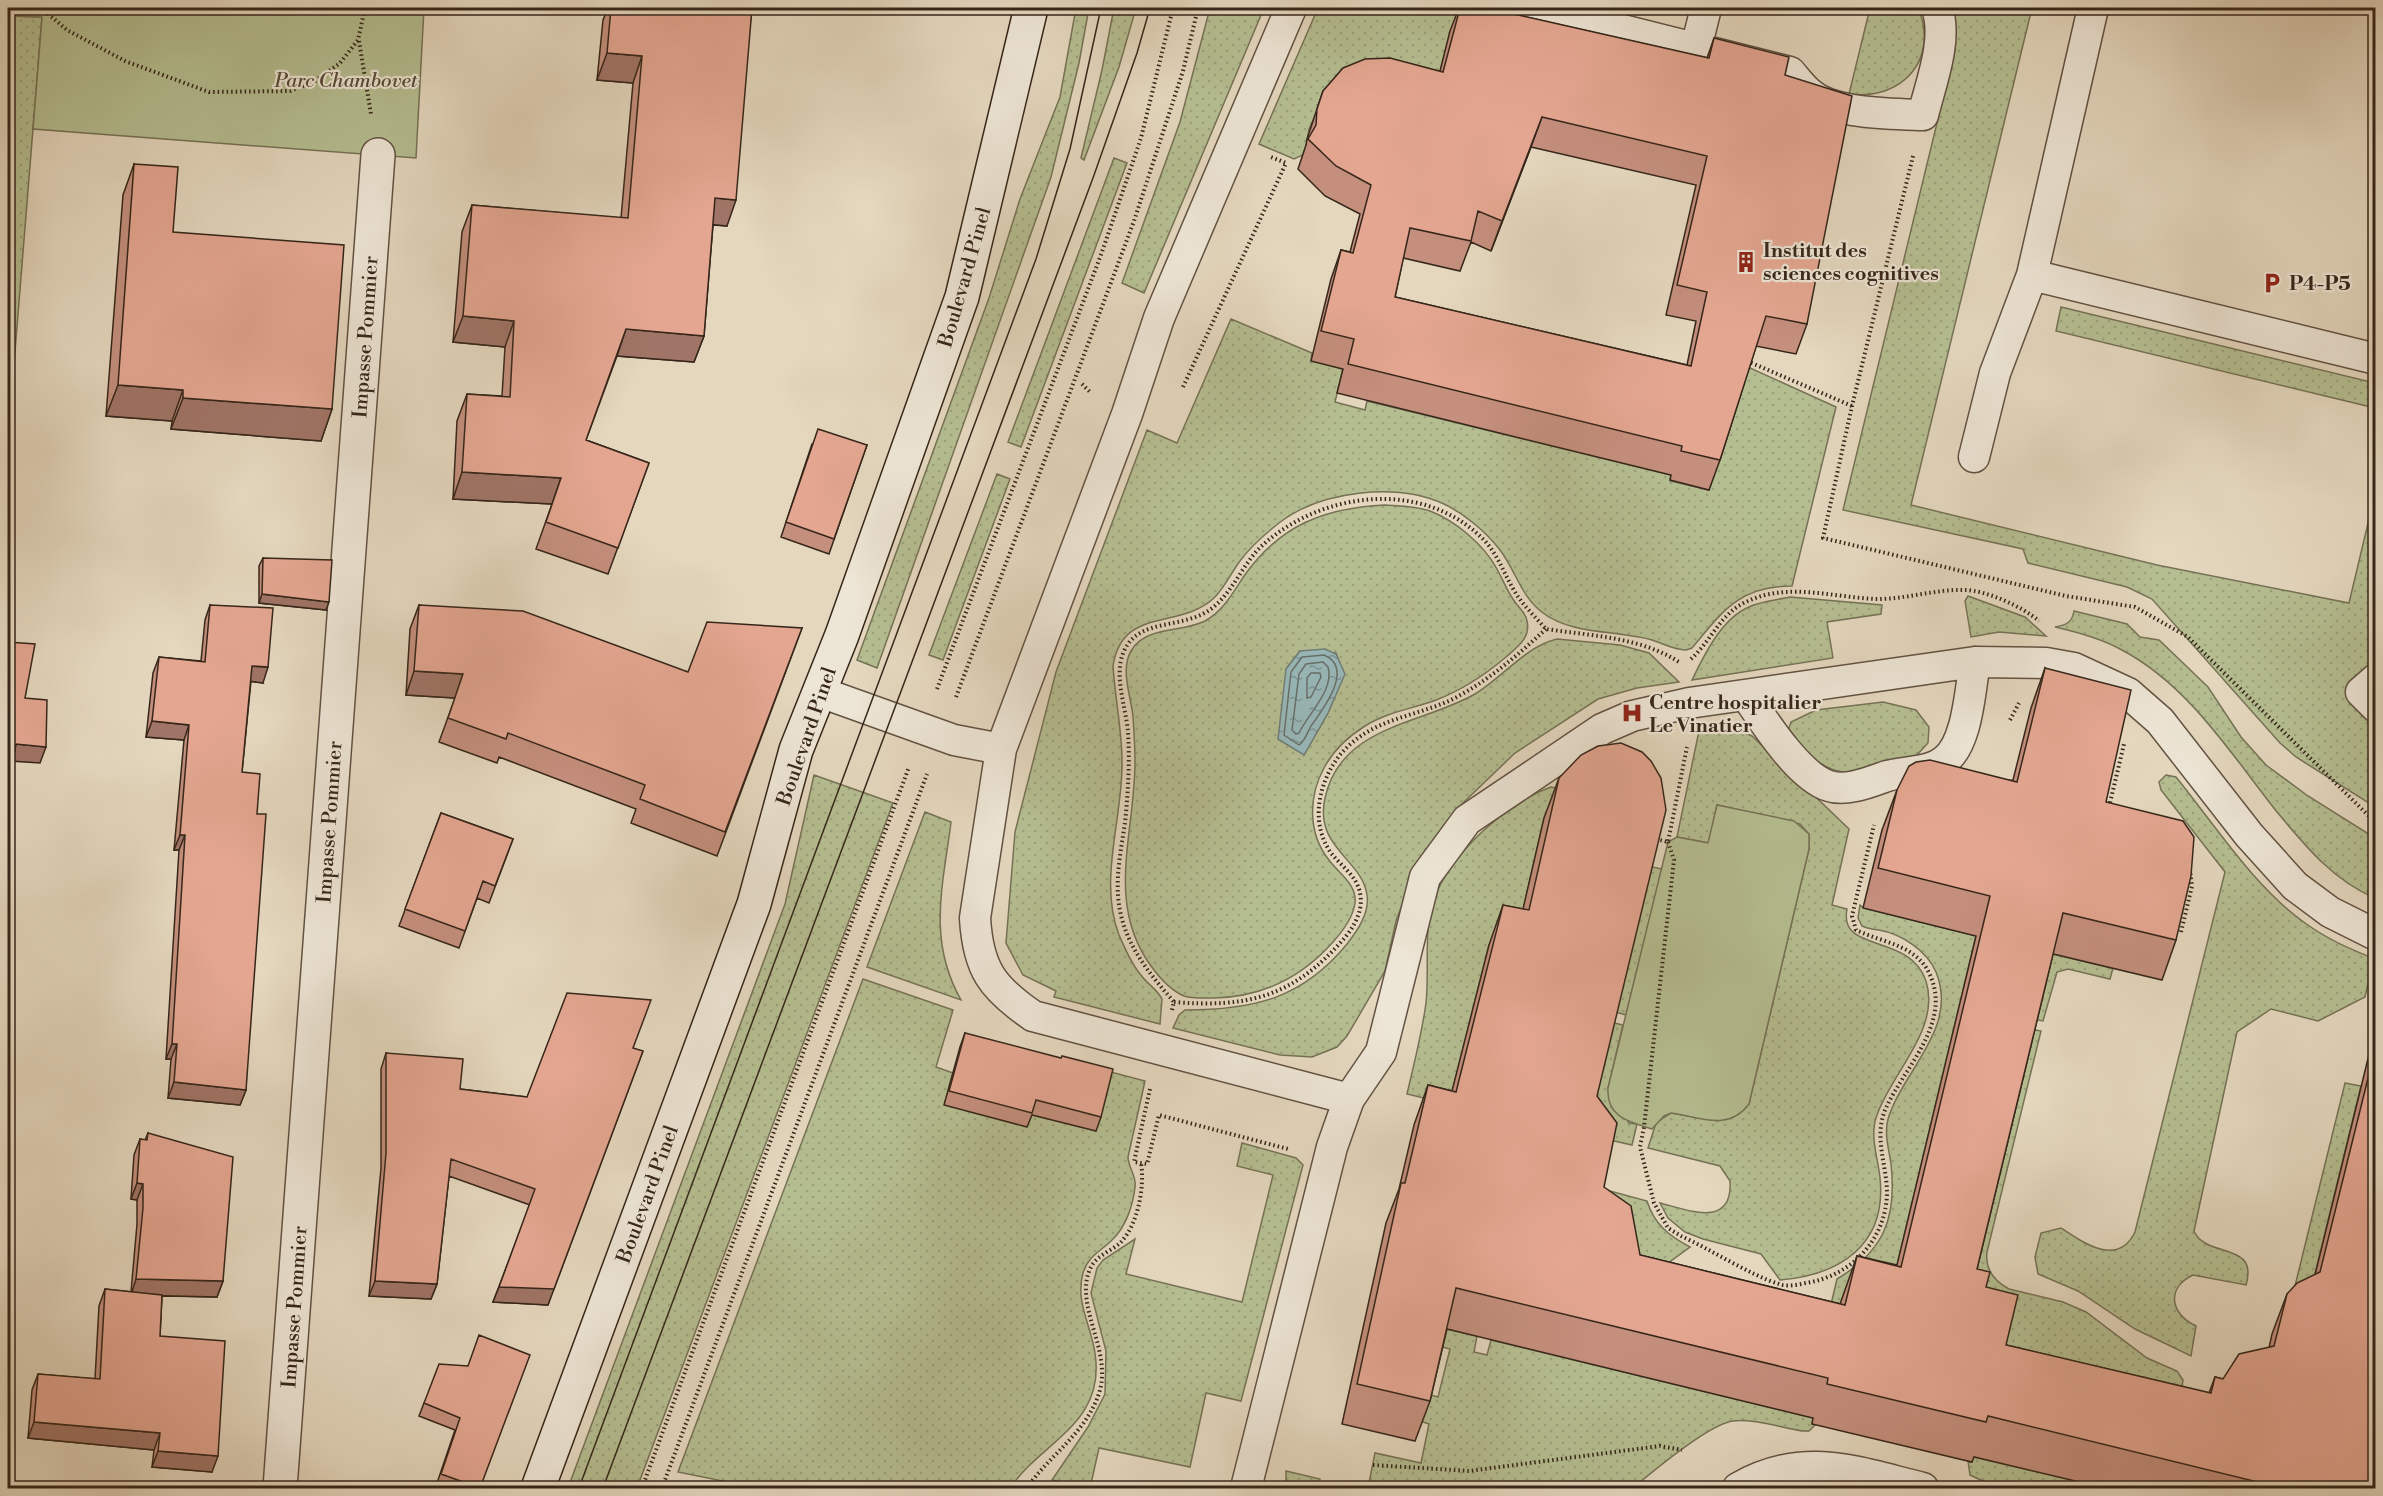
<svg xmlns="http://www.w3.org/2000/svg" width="2383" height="1496" font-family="'Libre Bodoni',serif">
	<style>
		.grass { fill: url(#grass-dots); stroke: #767256; stroke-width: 1.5; fill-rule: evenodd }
		.park { fill: #b5be91; stroke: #767256; stroke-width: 1.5 }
		.water { fill: url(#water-ripples); stroke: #717e79; stroke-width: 1.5 }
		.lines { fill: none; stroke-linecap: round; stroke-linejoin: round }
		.shore { stroke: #676f6a; stroke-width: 1.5 }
		.service-casing { stroke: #625243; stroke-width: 33 }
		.minor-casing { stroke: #625243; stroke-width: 36 }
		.secondary-casing { stroke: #36261a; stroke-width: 36 }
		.path { stroke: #36261a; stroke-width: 4; stroke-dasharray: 1.5 3; stroke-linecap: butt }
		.service { stroke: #ede5d5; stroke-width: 30 }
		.minor { stroke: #ede5d5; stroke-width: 33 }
		.secondary { stroke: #ede5d5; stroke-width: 33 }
		.tram { stroke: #36261a; stroke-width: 1.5 }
		.wall { fill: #c48f7d; stroke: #36261a; stroke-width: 1.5; fill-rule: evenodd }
		.shaded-wall { fill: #a07466; stroke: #36261a; stroke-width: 1.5 }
		.building { fill: #e4a691; stroke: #36261a; stroke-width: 1.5; fill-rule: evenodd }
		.labels { text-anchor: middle; stroke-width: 4.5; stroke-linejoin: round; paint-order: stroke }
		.park-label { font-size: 20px; font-style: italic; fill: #564c38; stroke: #ede5d5 }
		.poi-label { font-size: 20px; font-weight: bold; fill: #36261a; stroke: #ede5d5; text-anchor: start }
		.street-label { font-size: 20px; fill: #36261a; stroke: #ede5d5 }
	</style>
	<defs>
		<pattern id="grass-dots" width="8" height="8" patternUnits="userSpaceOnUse" patternTransform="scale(1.5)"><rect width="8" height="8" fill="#b5be91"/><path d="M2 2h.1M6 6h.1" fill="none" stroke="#9ca37c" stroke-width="1.8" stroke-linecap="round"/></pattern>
		<pattern id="water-ripples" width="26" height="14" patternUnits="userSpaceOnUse" patternTransform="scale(1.5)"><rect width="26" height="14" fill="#98b8b9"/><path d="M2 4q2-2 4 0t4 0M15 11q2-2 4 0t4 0" fill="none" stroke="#7d9596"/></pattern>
	</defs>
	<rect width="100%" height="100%" fill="#e4d7be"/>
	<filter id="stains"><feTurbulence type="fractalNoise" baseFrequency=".00333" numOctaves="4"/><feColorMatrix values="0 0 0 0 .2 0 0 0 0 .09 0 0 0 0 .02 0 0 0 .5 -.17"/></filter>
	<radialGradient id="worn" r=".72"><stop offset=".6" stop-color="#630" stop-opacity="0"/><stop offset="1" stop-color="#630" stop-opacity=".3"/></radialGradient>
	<path class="grass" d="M1076 8H1089L1079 63 1051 177 877 668 857 660 989 298 1020 199 1060 97Z
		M1114 8H1136L1119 67 1084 160 1081 158 1102 70Z
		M1210 8H1264L1144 293 1122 283 1180 122Z
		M1318 8H1440L1702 72 1316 114 1309 129 1305 154 1294 159 1259 144Z
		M1870 8H1918C1940 59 1902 101 1849 94Z
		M1950 8H2032L1911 505 2157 565 2349 603 2375 494V807L2296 757 2280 743 2152 599 2127 587 2028 563 2023 549 1843 510 1955 49Z
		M8 16 42 17 11 401 8 402Z
		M1114 158 1127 163 1021 447 1008 442Z
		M2061 307 2375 383V408L2056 331Z
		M1231 319 1312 353 1311 361 1343 369 1335 402 1365 410 1367 401 1671 475 1670 481 1709 490 1748 367 1836 407 1792 586C1739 586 1723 611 1692 648L1686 650C1674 650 1664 644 1652 640 1617 630 1572 635 1543 613 1521 597 1516 571 1500 550 1486 532 1465 514 1444 504 1396 482 1320 491 1279 523 1265 534 1251 546 1240 561 1231 573 1225 587 1214 598 1180 630 1122 606 1113 666 1115 698 1122 730 1122 762 1123 818 1098 880 1119 935 1125 948 1131 964 1141 975 1147 984 1157 989 1162 999L1160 1024 1054 997 1056 991 1023 975 1006 943 1015 832 1056 672 1147 430 1177 443Z
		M997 474 1010 479 943 660 929 655Z
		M1385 505C1400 506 1416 506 1430 511 1456 521 1484 545 1497 569 1503 580 1508 593 1515 602 1520 609 1526 613 1527 621 1531 638 1517 647 1506 657 1485 675 1462 690 1436 700 1412 709 1387 712 1365 726 1349 736 1333 751 1324 768 1308 797 1308 834 1329 860 1339 874 1357 884 1355 903 1353 918 1342 932 1333 942 1302 977 1262 997 1214 998 1205 998 1193 999 1184 996 1172 991 1159 977 1151 966 1105 903 1135 833 1135 762 1135 747 1134 732 1133 717 1131 696 1120 670 1131 651 1145 626 1181 633 1205 621 1223 611 1233 593 1244 576 1280 525 1324 508 1385 505ZM1300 651 1336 653 1344 674 1328 713 1304 755 1286 669Z
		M1968 596 2025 617 2046 636 1999 632 1971 637 1965 601Z
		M1790 597 1882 605 1881 614 1827 622 1833 658 1692 680C1704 655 1722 618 1749 607 1761 601 1777 600 1790 597Z
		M2074 611 2127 624 2140 637 2159 640 2208 687 2241 737 2266 765 2308 796 2375 838V898C2333 880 2306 847 2277 812 2231 754 2188 684 2120 649 2100 638 2077 632 2055 627 2066 625 2072 623 2074 611Z
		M1557 639 1620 645 1649 653 1679 682 1637 688 1598 699 1515 753 1464 802 1434 839 1417 866 1396 921 1385 971 1347 1036 1337 1047 1312 1057 1280 1055 1173 1028 1179 1015 1185 1010C1253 1010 1302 999 1347 944 1357 931 1370 913 1367 895 1362 859 1314 848 1325 798 1341 725 1421 725 1475 694 1502 678 1526 646 1557 639Z
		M1883 702 1916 710 1929 727 1928 743 1915 757 1849 773C1820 771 1806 751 1788 731L1791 722 1816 710Z
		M1720 723 1752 736 1849 829 1832 905 1847 909C1838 954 1910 932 1926 981 1941 1029 1892 1072 1877 1115 1869 1136 1878 1157 1880 1178 1887 1245 1840 1275 1780 1280L1761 1254 1703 1239 1685 1232 1668 1218 1660 1203C1688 1210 1733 1229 1730 1181L1720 1166 1648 1148 1656 1123 1671 1113 1718 1121 1749 1104 1809 849V834L1800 824 1717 805 1709 843 1677 837 1700 726Z
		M814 775 893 803 637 1488H568L785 904Z
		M2166 775 2176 777C2215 825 2255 888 2305 923 2327 939 2351 950 2376 959L2375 967H2372L2365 997 2318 1021 2271 1009 2237 1032 2194 1231C2206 1259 2259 1241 2246 1285L2193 1275C2166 1288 2170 1314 2196 1326L2191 1356 2135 1329 2078 1291 2038 1274 2035 1257 2041 1233 2061 1228C2085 1244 2118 1267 2135 1232L2225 872 2161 790 2159 782Z
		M1551 787 1560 789 1544 818 1514 950 1489 945 1449 1104 1407 1094C1414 1064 1422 1033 1426 1003 1430 969 1422 926 1436 894 1454 851 1508 802 1551 787Z
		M925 812 951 822C943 886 927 940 961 1000L867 967Z
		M1648 866 1662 869 1626 1015 1612 1011Z
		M1860 905 1864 908 1976 936 1887 1307 1830 1345 1822 1342 1837 1279C1884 1251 1897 1218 1891 1164 1889 1149 1884 1135 1888 1119 1903 1070 1959 1028 1936 972 1927 951 1902 934 1879 930 1873 929 1868 929 1862 926L1858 918Z
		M2049 953 2113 968 2110 979 2068 969 2057 972 2043 1021 2033 1019Z
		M863 979 953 1010 936 1067 953 1073 945 1105H1033L1111 1072 1145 1081 1128 1157C1128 1167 1137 1177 1135 1187 1133 1205 1126 1227 1112 1240 1100 1252 1088 1256 1083 1273 1075 1302 1091 1325 1095 1353 1106 1424 1042 1441 1010 1488H757L678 1472Z
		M1610 1022 1623 1025 1608 1088 1629 1123 1637 1124 1632 1145 1583 1134Z
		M2030 1029 2041 1031 1987 1252C1985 1270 1994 1281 2009 1289L2063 1302 2086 1312 2147 1358 2177 1371 2183 1380 2182 1387 1991 1385 1962 1309Z
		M2345 1083 2361 1086 2308 1302 2292 1298Z
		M1242 1143 1296 1158 1303 1165 1241 1401 1206 1393 1190 1467 1099 1448 1090 1488 1052 1480 1088 1427 1105 1394 1106 1351 1091 1293 1097 1268 1103 1260 1135 1239 1126 1274 1242 1302 1273 1175 1237 1166Z
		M1599 1188 1647 1201C1654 1224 1669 1236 1690 1247L1671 1261 1662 1304Z
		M1442 1328 1477 1336 1474 1352 1487 1355 1491 1340 1813 1418 1812 1424 1815 1425 1809 1431H1802C1783 1428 1751 1418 1733 1421 1709 1424 1652 1472 1633 1488H1368L1375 1453 1421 1463 1429 1424 1420 1421 1427 1394 1438 1397 1450 1349 1438 1346Z
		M1973 1456 2105 1488C2062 1488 2008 1496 1970 1475L1968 1461 1972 1462Z
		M1286 1471 1320 1479 1318 1488H1286Z"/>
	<path class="park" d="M8 8H424L416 158 33 129 42 17 8 16Z
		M1717 805 1794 821 1809 834V849L1749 1104C1728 1132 1700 1117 1671 1113L1664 1116 1652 1129C1629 1122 1606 1117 1608 1088L1668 842 1677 837 1708 843Z"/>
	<path class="water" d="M1325 649 1336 654 1345 674 1328 713 1304 755 1278 739 1286 669 1300 651Z"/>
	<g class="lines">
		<path class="shore" d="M1324 655C1355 668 1323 709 1311 726 1307 733 1305 741 1299 745L1284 735 1291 672 1302 657Z
			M1323 662 1328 667C1335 689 1308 714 1299 733L1296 734 1292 730 1299 674 1306 664Z
			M1320 673 1321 677 1311 697 1307 698V678L1311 673Z"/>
		<defs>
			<path id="service" d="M1291 8 1159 318 1127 414 1001 749 975 918C978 969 992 988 1033 1016L1349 1099
				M1535 8 1790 72C1797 80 1804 90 1813 96 1837 114 1894 114 1923 115 1931 82 1948 40 1937 8
				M1696 48 1706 8
				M2032 275 2376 359
				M1974 457 1995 373 2032 275 2093 8
				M2376 679 2361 692 2376 707
				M820 692 954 740 1001 749
				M1746 695C1763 720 1799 777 1829 786 1846 792 1870 782 1887 776 1905 771 1929 773 1944 761 1968 744 1970 689 1975 662
				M1246 1488 1332 1147 1349 1099 1381 1052 1425 877 1467 820 1602 729 1632 716 1689 703 1975 662 2046 663 2074 668 2128 693 2160 721 2249 835 2295 886 2330 912 2376 935
				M1738 1488C1804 1450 1856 1472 1923 1488"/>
			<path id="minor" d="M280 1488 378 155"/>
			<path id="secondary" d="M538 1488 754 904 796 750 842 635 962 297 1031 8"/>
		</defs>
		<use href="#service" class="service-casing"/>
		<use href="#minor" class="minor-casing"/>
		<use href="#secondary" class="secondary-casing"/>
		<path class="path" d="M41 8 67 30 125 61 209 92 290 91 315 81 340 63 358 40 365 8
			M359 41 371 114
			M1913 156 1852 406 1823 538 2066 596 2135 607 2188 637 2376 823
			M1747 361 1852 406
			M1082 384 1090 392
			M1183 387 1286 163 1271 157
			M1691 659C1712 640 1721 612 1748 601 1789 582 1835 598 1878 599 1907 599 1936 589 1964 590 1986 590 2023 607 2039 621
			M937 689 1102 252 1141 138 1173 8
			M956 697 1134 221 1183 71 1198 8
			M2010 720 2019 703
			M2109 807 2124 744
			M1656 839 1668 842 1687 747
			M1668 842 1674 860 1644 1127 1640 1147 1654 1203 1668 1228 1681 1236C1710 1249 1750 1275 1779 1284 1787 1287 1797 1285 1806 1283 1851 1276 1886 1240 1887 1193 1887 1165 1873 1136 1886 1108 1903 1070 1949 1026 1932 980 1920 945 1886 944 1856 930L1852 916 1874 825
			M2181 932 2192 886 2190 870
			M1174 1002C1247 1008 1292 997 1341 942 1353 929 1364 911 1360 893 1357 876 1341 866 1331 853 1310 823 1318 784 1339 756 1371 717 1415 718 1455 698 1489 680 1518 655 1546 629
			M1172 1010 1174 1002C1149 973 1125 945 1119 905 1115 878 1121 850 1125 823 1128 793 1130 762 1128 732 1126 707 1113 675 1124 651 1140 615 1188 632 1217 604 1236 586 1245 560 1265 543 1325 491 1424 479 1484 540 1500 557 1506 580 1519 598 1527 609 1537 619 1546 629 1592 636 1640 637 1679 662
			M1150 1089 1134 1162 1147 1164 1159 1115 1288 1149
			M1373 1465 1469 1471 1660 1446 1682 1450
			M642 1488 909 767
			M662 1488 927 774
			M1027 1488C1050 1454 1088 1432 1100 1390 1111 1348 1074 1306 1090 1269 1096 1255 1112 1251 1121 1242 1138 1224 1145 1186 1141 1163"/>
		<use href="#service" class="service"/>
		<use href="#minor" class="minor"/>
		<use href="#secondary" class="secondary"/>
		<path class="tram" d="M579 1488 1036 259 1070 149 1101 8
			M603 1488 1093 178 1137 53 1150 8"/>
	</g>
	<path class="wall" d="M608 8H752L727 226 713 225 704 336 694 362 617 356 586 440 649 463 608 574 536 549 552 504 453 499 457 421 467 394 502 396 505 347 453 342 462 232 472 205 621 218 633 83 597 80 603 20Z
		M1459 8H1487L1707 58 1714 38 1785 75 1807 324 1796 354 1756 346 1720 460 1709 490 1670 480 1671 475 1337 393 1343 369 1311 361 1331 279 1341 250 1350 252 1360 214 1325 196 1298 169 1306 145 1307 139 1323 91 1440 71 1450 31ZM1531 147 1696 185 1666 315 1696 321 1687 365 1395 297 1403 258 1460 271 1471 242 1491 251Z
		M134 164 173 232 332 409 321 441 171 429 172 421 106 416 123 195Z
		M812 444 867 445 829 554 781 537Z
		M263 558 326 610 259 603V566Z
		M210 605 263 683 251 681 242 772 257 814 246 1090 240 1105 168 1098 171 1059H166L179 850H174L184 740 146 737 153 673 159 657 201 661 205 620Z
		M419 605 688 672 802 628 717 856 631 823 636 809 499 757 497 763 439 742 455 698 406 695 410 629Z
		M2045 668 2106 802 2176 940 2162 980 2053 954 1977 1269 1986 1287 2006 1345 2209 1393 2215 1377 2223 1379 2269 1348 2272 1334 2287 1294 2315 1275 2376 1026V1488H2105L1974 1457 1972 1462 1812 1424 1813 1418 1447 1329 1430 1401 1415 1441 1342 1424 1386 1223 1399 1189 1414 1125 1428 1085 1452 1091 1489 945 1503 905 1523 909 1544 818 1559 778 1597 1096 1604 1187 1640 1255 1840 1304 1857 1256 1897 1265 1976 936 1863 908 1882 830 1897 790 2013 780 2031 708Z
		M441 813 513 839 489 903 477 898 459 948 399 926Z
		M965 1033 1101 1117 1096 1131 1032 1115 1027 1127 944 1105 960 1047Z
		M633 1048 548 1305 493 1302 530 1205 449 1176 437 1284 431 1299 369 1296 381 1168V1069L386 1053 460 1089 527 1097Z
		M148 1133 223 1281 217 1297 162 1296 160 1336 212 1472 152 1467 154 1450 28 1438 32 1390 38 1374 95 1379 99 1306 105 1289 131 1292 137 1224V1200L131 1199 134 1155 140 1139 145 1140Z
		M468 1366 480 1488H442L436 1486 455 1430 419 1416 424 1403Z"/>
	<path class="shaded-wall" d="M607 53 642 56 633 83 597 80Z
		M1542 117 1531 147 1491 251 1502 221Z
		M715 198 736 200 727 226 706 224Z
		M463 316 514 321 505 347 453 342Z
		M626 329 704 336 694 362 617 356Z
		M118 385 183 390 172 421 106 416Z
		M183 398 332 409 321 441 171 429Z
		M462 472 561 478 552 504 453 499Z
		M262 594 329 602 326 610 259 603Z
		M252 666 268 667 263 683 247 681Z
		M414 671 463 674 455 698 406 695Z
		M152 721 189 725 184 740 146 737Z
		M16 744 46 747 40 763 10 761Z
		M180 835H185L179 850H174Z
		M172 1044H177L171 1059H166Z
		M643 1051 548 1305 493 1302 499 1287Z
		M174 1082 246 1090 240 1105 168 1098Z
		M137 1183 143 1184 137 1200 131 1199Z
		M136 1279 223 1281 217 1297 131 1295Z
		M375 1281 437 1284 431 1299 369 1296Z
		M34 1422 160 1433 154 1450 28 1438Z
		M158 1451 218 1456 212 1472 152 1467Z"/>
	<path class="building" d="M611 8H752L736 200 715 198 704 336 626 329 586 440 649 463 618 548 546 522 561 478 462 472 467 394 510 397 514 321 463 316 472 205 628 218 642 56 607 53Z
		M1460 8H1487L1709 58 1714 38 1789 57 1785 75 1852 96 1807 324 1766 316 1720 460 1681 451 1682 446 1348 364 1354 339 1321 331 1341 250 1353 253 1371 185 1336 166 1308 139 1316 125 1317 109 1323 91 1343 68 1365 59 1390 58 1443 72ZM1542 117 1707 156 1677 285 1707 292 1691 366 1395 297 1410 228 1471 241 1478 211 1502 221Z
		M134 164 178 167 173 232 344 245 332 409 183 398V390L118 385Z
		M818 429 867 445 834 539 786 522Z
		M263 558 332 560 329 602 262 594Z
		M210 605 273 608 268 667 252 666 242 772 260 774 257 814H266L246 1090 174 1082 177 1044H172L185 835H180L189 725 152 721 159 657 205 662Z
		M419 605 523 611 688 672 707 622 802 628 725 832 640 799 645 785 508 733 506 739 448 718 463 674 414 671Z
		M8 642 35 644 25 698 47 700 46 747 16 744 8 793Z
		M2045 668 2131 690 2106 802 2183 821 2194 837 2191 876 2176 940 2063 913 1977 1269 1990 1272 1986 1287 2018 1295 2006 1345 2211 1393 2215 1377 2223 1379 2239 1354 2274 1346 2287 1294 2297 1283 2320 1272 2376 1046V1488H2282L1988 1416 1986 1422 1827 1384 1828 1378 1456 1288 1430 1401 1357 1384 1401 1183H1405L1428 1085 1456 1092 1503 905 1529 910 1559 778 1581 755 1598 746 1621 743 1642 752 1651 761 1661 778 1666 810 1597 1096 1617 1123 1604 1187 1631 1206 1640 1255 1845 1305 1857 1256 1901 1267 1990 896 1878 868 1897 790 1909 766 1916 762 1930 760 2017 782Z
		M441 813 513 839 495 886 483 881 465 931 405 909Z
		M567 993 651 1000 633 1048 643 1051 554 1289 499 1287 535 1189 451 1159 437 1284 375 1281 386 1153V1053L463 1059 460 1089 527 1097Z
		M965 1033 1061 1058 1062 1056 1113 1069 1101 1117 1036 1100 1032 1113 949 1091Z
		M148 1133 233 1157 223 1281 136 1279 143 1208V1184L137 1183 140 1139 147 1140Z
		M105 1289 162 1295 160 1336 225 1341 218 1456 158 1451 160 1433 34 1422 38 1374 100 1379Z
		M479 1335 530 1355 480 1488 441 1474 460 1418 424 1403 439 1364 468 1366Z"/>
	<defs>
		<symbol id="building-bare" viewBox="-9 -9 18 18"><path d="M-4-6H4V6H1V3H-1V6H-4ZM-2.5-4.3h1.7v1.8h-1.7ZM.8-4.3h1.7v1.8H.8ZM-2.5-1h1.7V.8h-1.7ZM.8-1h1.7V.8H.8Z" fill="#8f2418" stroke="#ede5d5" stroke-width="2.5" paint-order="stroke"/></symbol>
		<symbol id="parking-bare" viewBox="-9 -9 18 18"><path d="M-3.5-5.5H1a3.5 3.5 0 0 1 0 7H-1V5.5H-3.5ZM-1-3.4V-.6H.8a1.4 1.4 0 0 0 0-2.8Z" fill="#8f2418" stroke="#ede5d5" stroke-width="2.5" paint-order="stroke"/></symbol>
		<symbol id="hospital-bare" viewBox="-9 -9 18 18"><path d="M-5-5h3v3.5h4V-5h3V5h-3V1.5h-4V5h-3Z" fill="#8f2418" stroke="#ede5d5" stroke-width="2.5" paint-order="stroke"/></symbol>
	</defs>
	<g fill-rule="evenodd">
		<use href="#building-bare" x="1731" y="247" width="30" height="30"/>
		<use href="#parking-bare" x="2257" y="268" width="30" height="30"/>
		<use href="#hospital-bare" x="1617" y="698" width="30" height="30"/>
	</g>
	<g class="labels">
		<g class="park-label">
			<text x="346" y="87">Parc Chambovet</text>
		</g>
		<g class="poi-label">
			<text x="1763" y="257">Institut des<tspan x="1763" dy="23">sciences cognitives</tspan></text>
			<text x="2289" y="290">P4-P5</text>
			<text x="1649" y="709">Centre hospitalier<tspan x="1649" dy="23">Le Vinatier</tspan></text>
		</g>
		<g class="street-label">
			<text transform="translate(964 277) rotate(-74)" y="7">Boulevard Pinel</text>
			<text transform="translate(365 337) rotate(-86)" y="7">Impasse Pommier</text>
			<text transform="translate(806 736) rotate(-71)" y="7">Boulevard Pinel</text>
			<text transform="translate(329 822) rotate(-86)" y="7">Impasse Pommier</text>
			<text transform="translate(647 1194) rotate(-70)" y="7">Boulevard Pinel</text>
			<text transform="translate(294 1307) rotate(-86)" y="7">Impasse Pommier</text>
		</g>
	</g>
	<rect width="2383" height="1496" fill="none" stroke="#e4d7be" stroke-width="30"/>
	<rect x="9" y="9" width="2365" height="1478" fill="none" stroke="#36261a" stroke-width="3"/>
	<rect x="15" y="15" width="2353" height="1466" fill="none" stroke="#36261a" stroke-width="1.5"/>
	<rect width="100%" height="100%" filter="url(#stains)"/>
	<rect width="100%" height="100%" fill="url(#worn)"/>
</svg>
